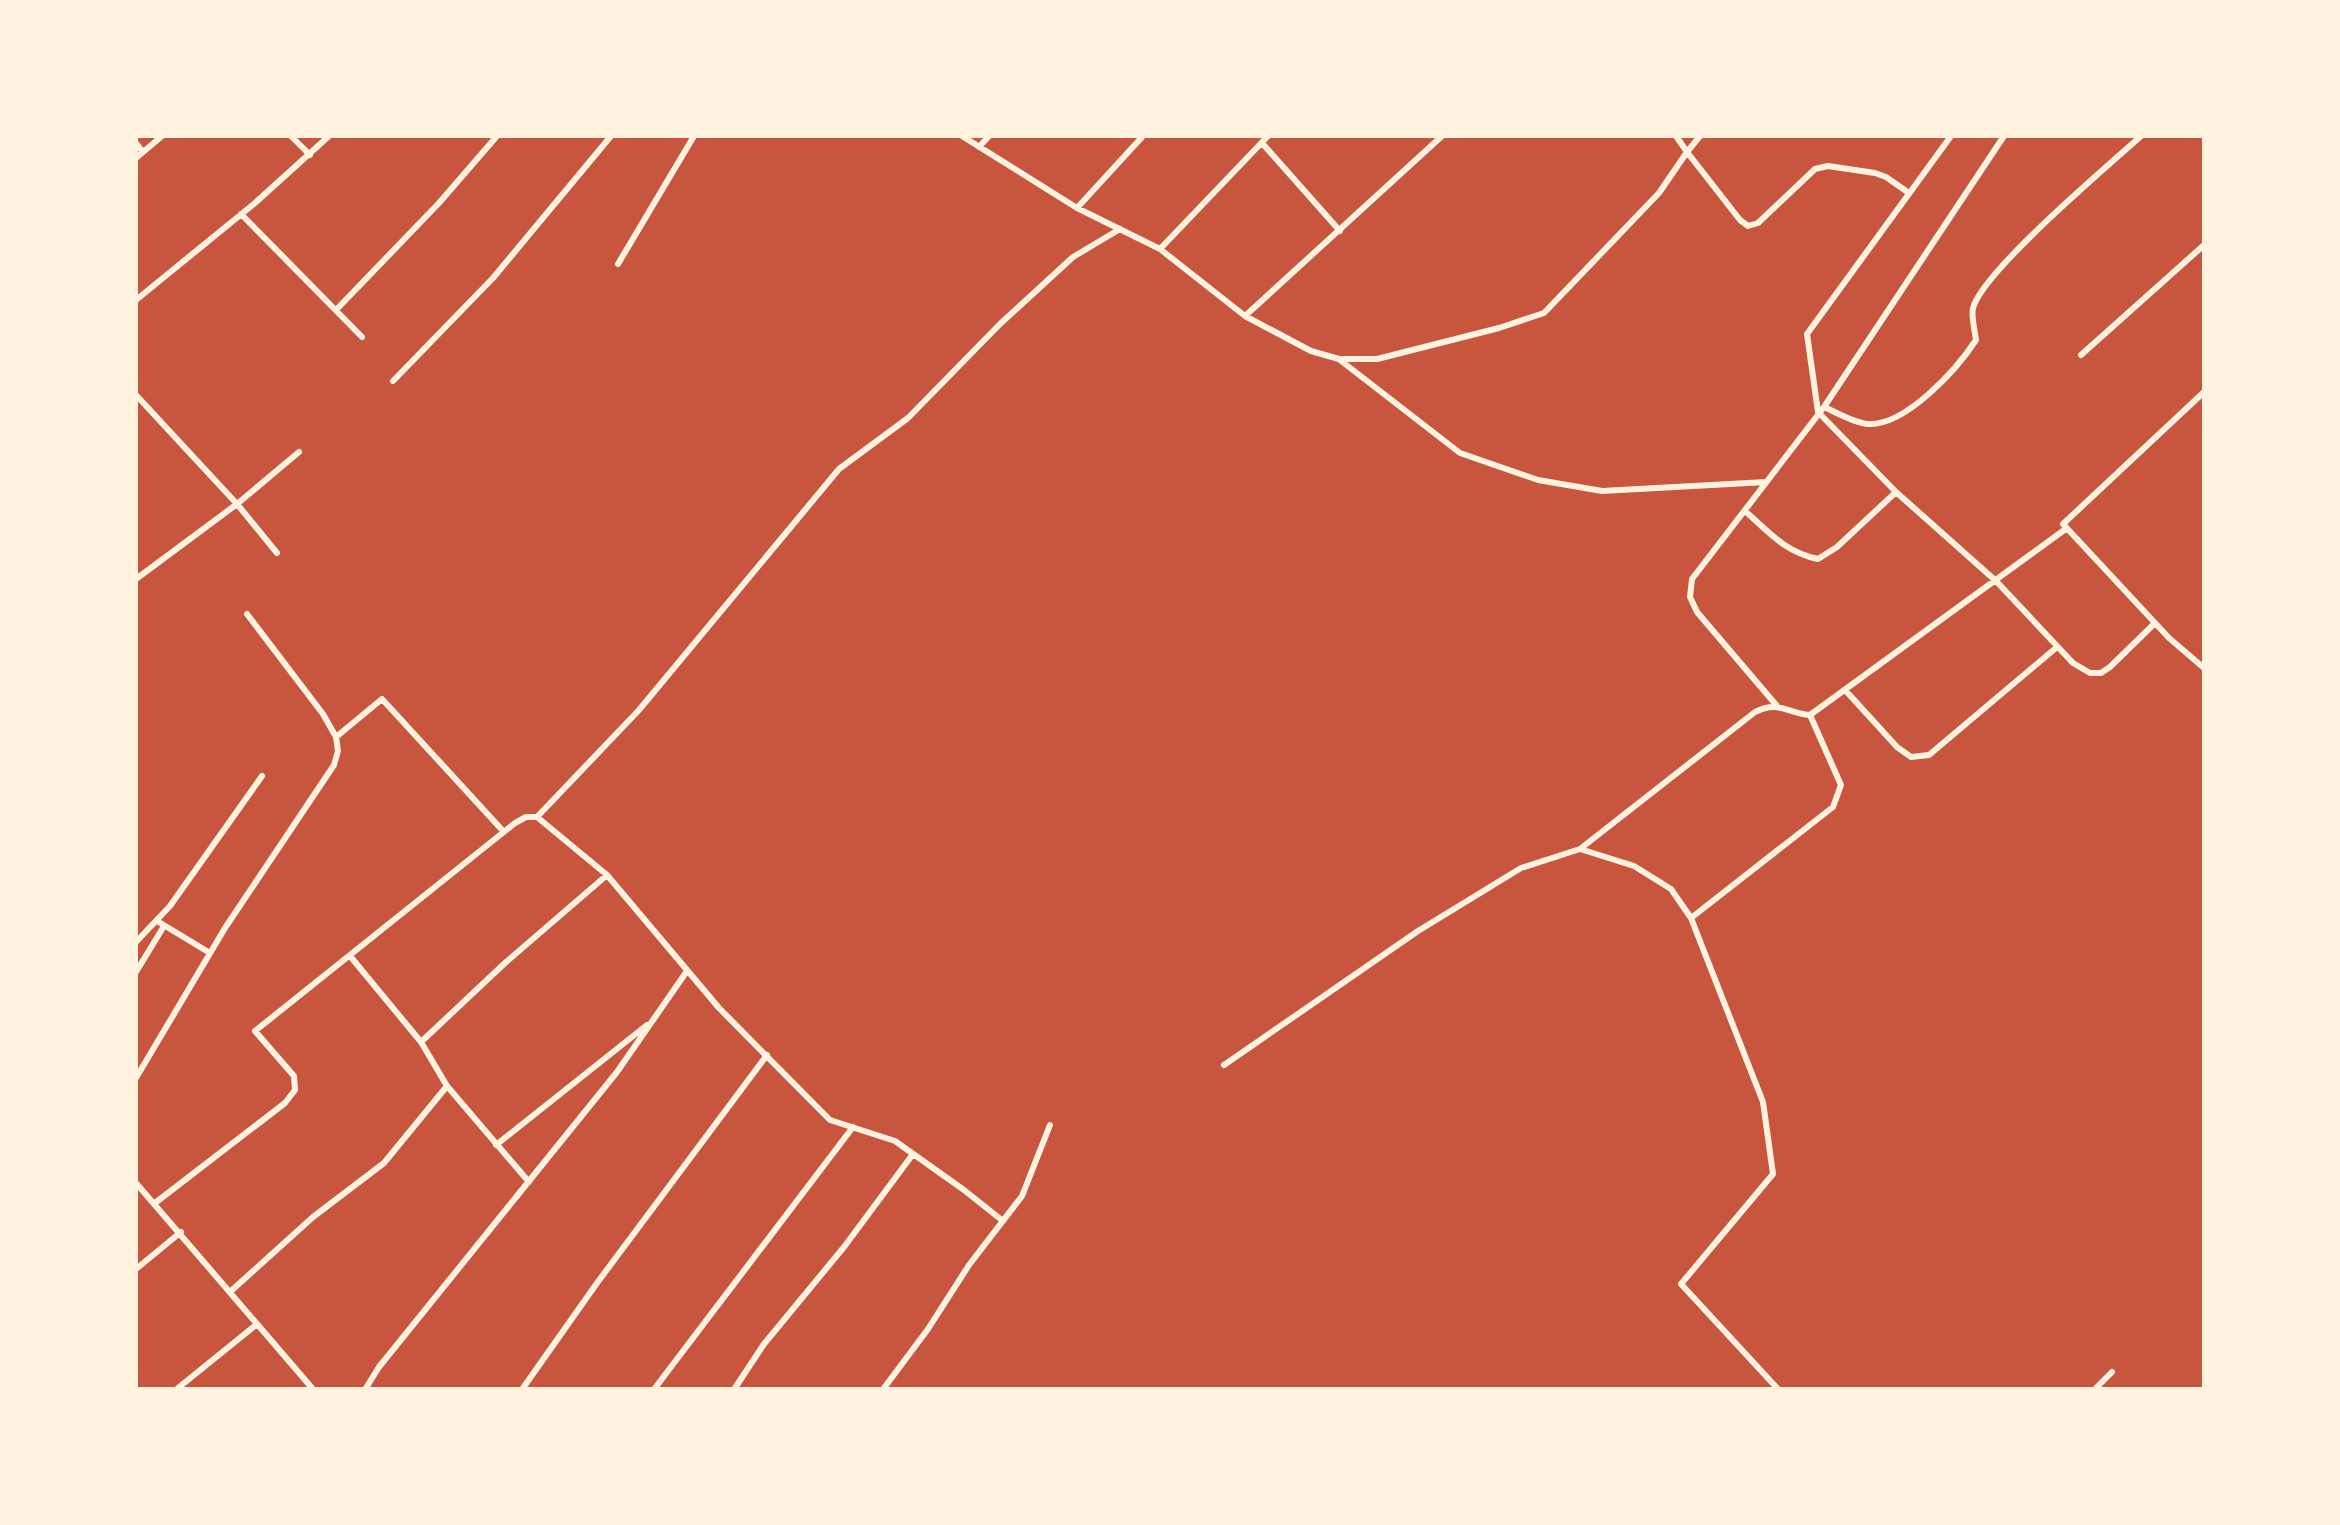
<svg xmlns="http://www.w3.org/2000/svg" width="2340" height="1525" font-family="'Sofia Sans Condensed',sans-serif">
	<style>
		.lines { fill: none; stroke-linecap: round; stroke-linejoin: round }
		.minor { stroke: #fff3e0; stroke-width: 6 }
	</style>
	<rect width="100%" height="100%" fill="#c8553d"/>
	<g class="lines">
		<path class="minor" d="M291 136 310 155
			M962 136 1077 208 1160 249 1245 316 1311 351 1339 359H1377L1499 328 1544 313 1659 193 1687 152 1676 136
			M1700 136 1687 152 1740 220 1748 226 1758 223 1815 169 1828 166 1875 173 1886 177 1909 193
			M1951 136 1807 334 1818 412 1896 492 1996 581 2073 663 2090 673H2101L2110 667 2155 623
			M136 143 143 152
			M1262 143 1340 231
			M979 147 989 136
			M136 158 162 136
			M1077 208 1143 136
			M241 214 362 337
			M1160 249 1268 136
			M618 264 694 136
			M136 300 255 203 329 136
			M336 310 439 203 497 136
			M1245 316 1442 136
			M2081 355 2204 245
			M1340 360 1460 453 1538 480 1602 491 1766 482
			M393 381 493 278 611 136
			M2204 392 2063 524 2169 638 2204 668
			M136 395 237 504 136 579
			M1824 407C1836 412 1854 423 1868 424 1906 426 1957 369 1976 340 1975 331 1971 317 1973 308 1983 271 2107 167 2141 136
			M1745 511C1770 533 1785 552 1818 559L1837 547 1896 492
			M277 553 237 504 299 452
			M1846 691 1897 747 1911 757 1929 755 2057 647
			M1777 706 1697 612 1690 597 1692 579 1824 407 2004 136
			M336 737 382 699 504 832
			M537 817 639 710 839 469 908 418 1000 324 1073 257 1120 229
			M1580 849 1755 712C1779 700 1786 713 1810 715L2067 528
			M1691 918 1833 807 1841 785 1810 715
			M157 921 210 953
			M136 942 170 906 262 776
			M350 956 421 1042 447 1086 529 1182
			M136 972 164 926
			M421 1042 505 963 607 875
			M1224 1065 1418 931 1521 868 1580 849 1634 866 1671 889 1691 918 1763 1102 1773 1174 1681 1284 1777 1388
			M136 1078 225 928 334 765 338 751 336 737 323 714 247 614
			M496 1145 647 1025
			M136 1183 312 1388
			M155 1203 285 1103 295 1090 294 1076 255 1031 515 823 526 817H537L607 875 719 1008 830 1120 895 1141 964 1190 1003 1221
			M136 1269 181 1232
			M231 1291 313 1217 384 1163 447 1086
			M178 1388 257 1324
			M366 1388 379 1367 617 1072 687 971
			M523 1388 597 1283 767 1055
			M655 1388 853 1127
			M735 1388 764 1344 844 1247 913 1154
			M884 1388 928 1329 969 1265 1022 1196 1050 1125
			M2096 1388 2112 1372"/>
	</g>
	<rect width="2340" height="1525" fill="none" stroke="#fff3e0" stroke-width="276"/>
</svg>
